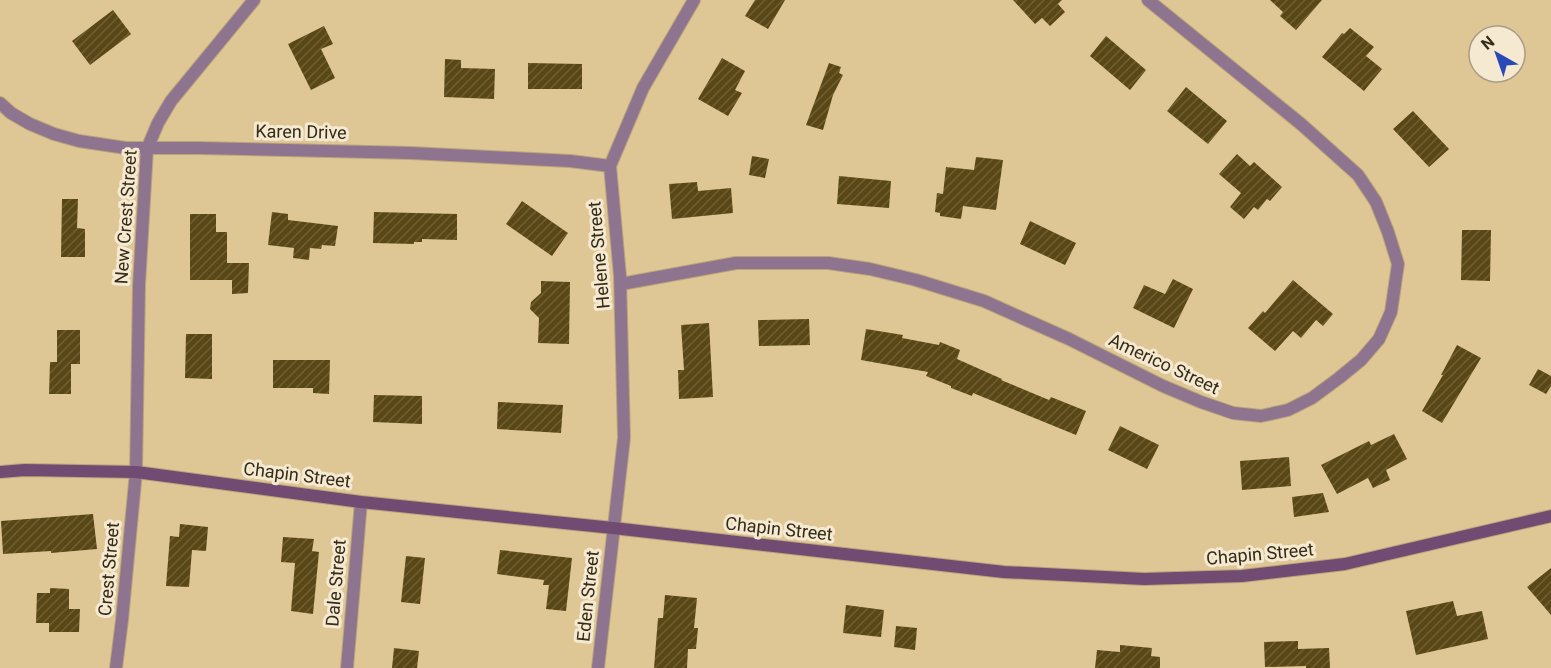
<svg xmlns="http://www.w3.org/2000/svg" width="1551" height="668" font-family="Roboto,sans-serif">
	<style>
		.building { fill: url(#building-hatch) }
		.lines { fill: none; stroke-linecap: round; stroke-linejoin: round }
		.minor-casing { stroke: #b9a57a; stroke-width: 14 }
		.secondary-casing { stroke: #b9a57a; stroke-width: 14 }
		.minor { stroke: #8f748f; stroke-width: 12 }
		.secondary { stroke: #724b72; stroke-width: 12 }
		.labels { text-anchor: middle; stroke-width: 6; stroke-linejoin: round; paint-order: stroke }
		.street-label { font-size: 18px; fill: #352c18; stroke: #f5e9d1 }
	</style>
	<defs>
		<pattern id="building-hatch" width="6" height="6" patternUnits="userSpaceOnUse" patternTransform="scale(1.5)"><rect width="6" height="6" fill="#5a4716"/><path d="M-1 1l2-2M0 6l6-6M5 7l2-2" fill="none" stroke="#6f5f37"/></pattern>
	</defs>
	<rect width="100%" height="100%" fill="#dec795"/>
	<path class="building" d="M755 0H785L768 29 745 16Z
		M1013 0H1062L1058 4 1065 12 1050 26 1042 18 1035 24Z
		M1270 0H1322L1296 30 1280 16 1283 12Z
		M113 10 131 34 90 65 72 41Z
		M324 26 333 44 321 49 335 78 311 90 288 44Z
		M1350 28 1374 47 1366 56 1382 69 1364 91 1322 57 1342 33 1344 34Z
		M1106 36 1146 70 1130 90 1090 56Z
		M722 58 745 71 735 90 742 93 728 116 698 99Z
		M445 59 461 60V68L495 69 494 99 444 97Z
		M528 63 582 64V89H528Z
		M829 63 841 67 839 73 843 75 833 95 823 130 806 125Z
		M1186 87 1227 121 1208 144 1167 111Z
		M1413 111 1449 149 1429 167 1393 129Z
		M1237 154 1250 166 1254 162 1282 187 1270 201 1267 199 1258 210 1254 207 1244 219 1230 207 1241 193 1219 174Z
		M752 156 769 159 765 178 749 175Z
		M976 157 1003 160 996 210 963 206 961 219 940 216V213L935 212 937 193 943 194 946 167 974 170Z
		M839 176 891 181 889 208 837 204Z
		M697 182 698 191 731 188 733 213 672 219 669 184Z
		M62 199H78L77 228 85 229V257H61Z
		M522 201 568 233 552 256 506 224Z
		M272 212 288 214V220L338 226 335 246 322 245 321 249 310 248 309 260 293 258 294 248 268 245Z
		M374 212 457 214V240L422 239V242H414V244L373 243Z
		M190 214H216V232H227V263H249L248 293 232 294V280H190Z
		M1030 221 1076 243 1065 265 1020 244Z
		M1462 230H1491L1490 281 1461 280Z
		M1173 279 1193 289 1174 328 1133 308 1144 285 1165 294Z
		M1293 280 1333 314 1323 326 1316 320 1301 338 1293 331 1275 351 1248 328 1263 311 1265 313Z
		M541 281 570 282 569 344 538 343 539 318 530 309 531 302 541 293Z
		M809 319 810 345 759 346 758 320Z
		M709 323 713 397 679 399 678 370H684L681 325Z
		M866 329 903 335 902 338 939 345 940 342 960 350 957 359 1002 379 1001 380 1049 400 1051 397 1086 411 1076 435 973 393 972 396 951 388V386L926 376 928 372 861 360Z
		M57 330H80V364H71V394H49L50 362H57Z
		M186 334H212V379L185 378Z
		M1457 345 1481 358 1442 423 1422 411 1443 375H1441Z
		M273 360H330L329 394 313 393V388H273Z
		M1538 369 1551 376V386L1546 394 1529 385Z
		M374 395 422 396V424L373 422Z
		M498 402 563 405 561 433 497 429Z
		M1120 426 1159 445 1147 469 1108 450Z
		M1394 434 1407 459 1386 470 1390 480 1373 488 1368 478 1337 494 1321 465 1369 441 1371 445Z
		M1289 457 1291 486 1242 490 1240 461Z
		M1323 493 1329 512 1294 517 1292 497Z
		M93 514 97 549 51 553V551L3 554 1 521Z
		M180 524 208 527 206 551 192 550 189 587 166 586 170 536 179 537Z
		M283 537 314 539 312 551 319 552 313 614 291 611 295 563 281 562Z
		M500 550 572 558 566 611 546 609 549 585H543L544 580 497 574Z
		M406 556 425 558 420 604 401 602Z
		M1551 568V615L1527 587Z
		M50 588 69 589V609H80L79 632H49V623H36L37 593H50Z
		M665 595 697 598 694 628H698L696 649H688L687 668H654L658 618H663Z
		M1453 601 1457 616 1482 611 1488 639 1416 655 1406 611Z
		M846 605 884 610 881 637 843 633Z
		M896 626 917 628 915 650 894 647Z
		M1298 641V649L1329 648 1330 668H1306V666L1265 667 1264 642Z
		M1120 645 1152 648 1151 656 1160 657V668H1095L1097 650 1120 652Z
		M394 648 419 651 417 668H392Z"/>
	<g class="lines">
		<defs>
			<path id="minor" d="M0 103 11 113 30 124 54 134 79 141 126 148H198L411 153 570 161 610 166
				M621 284 736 263H828L870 269 916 280 984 301 1069 339 1163 386 1201 402 1233 413 1261 416 1288 410 1312 398 1339 378 1361 360 1379 339 1391 312 1398 264 1388 232 1376 202 1358 175 1301 124 1148 0
				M116 668 122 620 136 472 139 285 147 149 158 123 171 101 254 0
				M347 668 361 502
				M598 668 624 438 620 276 610 166 643 88 694 0"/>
			<path id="secondary" d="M0 472 25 470 136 472 361 502 613 528 1004 572 1144 579 1242 576 1345 564 1551 516"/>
		</defs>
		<use href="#minor" class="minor-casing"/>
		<use href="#secondary" class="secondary-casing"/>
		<use href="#minor" class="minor"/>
		<use href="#secondary" class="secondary"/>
	</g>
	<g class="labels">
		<g class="street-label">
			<text transform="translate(301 132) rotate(1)" y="6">Karen Drive</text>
			<text transform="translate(126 217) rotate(-86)" y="6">New Crest Street</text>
			<text transform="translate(599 255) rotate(-95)" y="6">Helene Street</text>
			<text transform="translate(1164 364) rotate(25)" y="6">Americo Street</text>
			<text transform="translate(297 475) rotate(7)" y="6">Chapin Street</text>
			<text transform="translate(779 529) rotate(6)" y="6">Chapin Street</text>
			<text transform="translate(1260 554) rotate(-5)" y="6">Chapin Street</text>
			<text transform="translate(109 569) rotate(-85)" y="6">Crest Street</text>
			<text transform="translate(336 583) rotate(-85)" y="6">Dale Street</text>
			<text transform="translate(588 596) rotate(-84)" y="6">Eden Street</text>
		</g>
	</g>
	<g transform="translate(1497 54) rotate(320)"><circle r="28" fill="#f5e9d1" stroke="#a89d87" stroke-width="1.5"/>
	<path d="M0-4.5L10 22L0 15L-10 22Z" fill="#2949b9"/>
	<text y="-9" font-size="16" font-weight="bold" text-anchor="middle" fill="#352c18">N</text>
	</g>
</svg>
